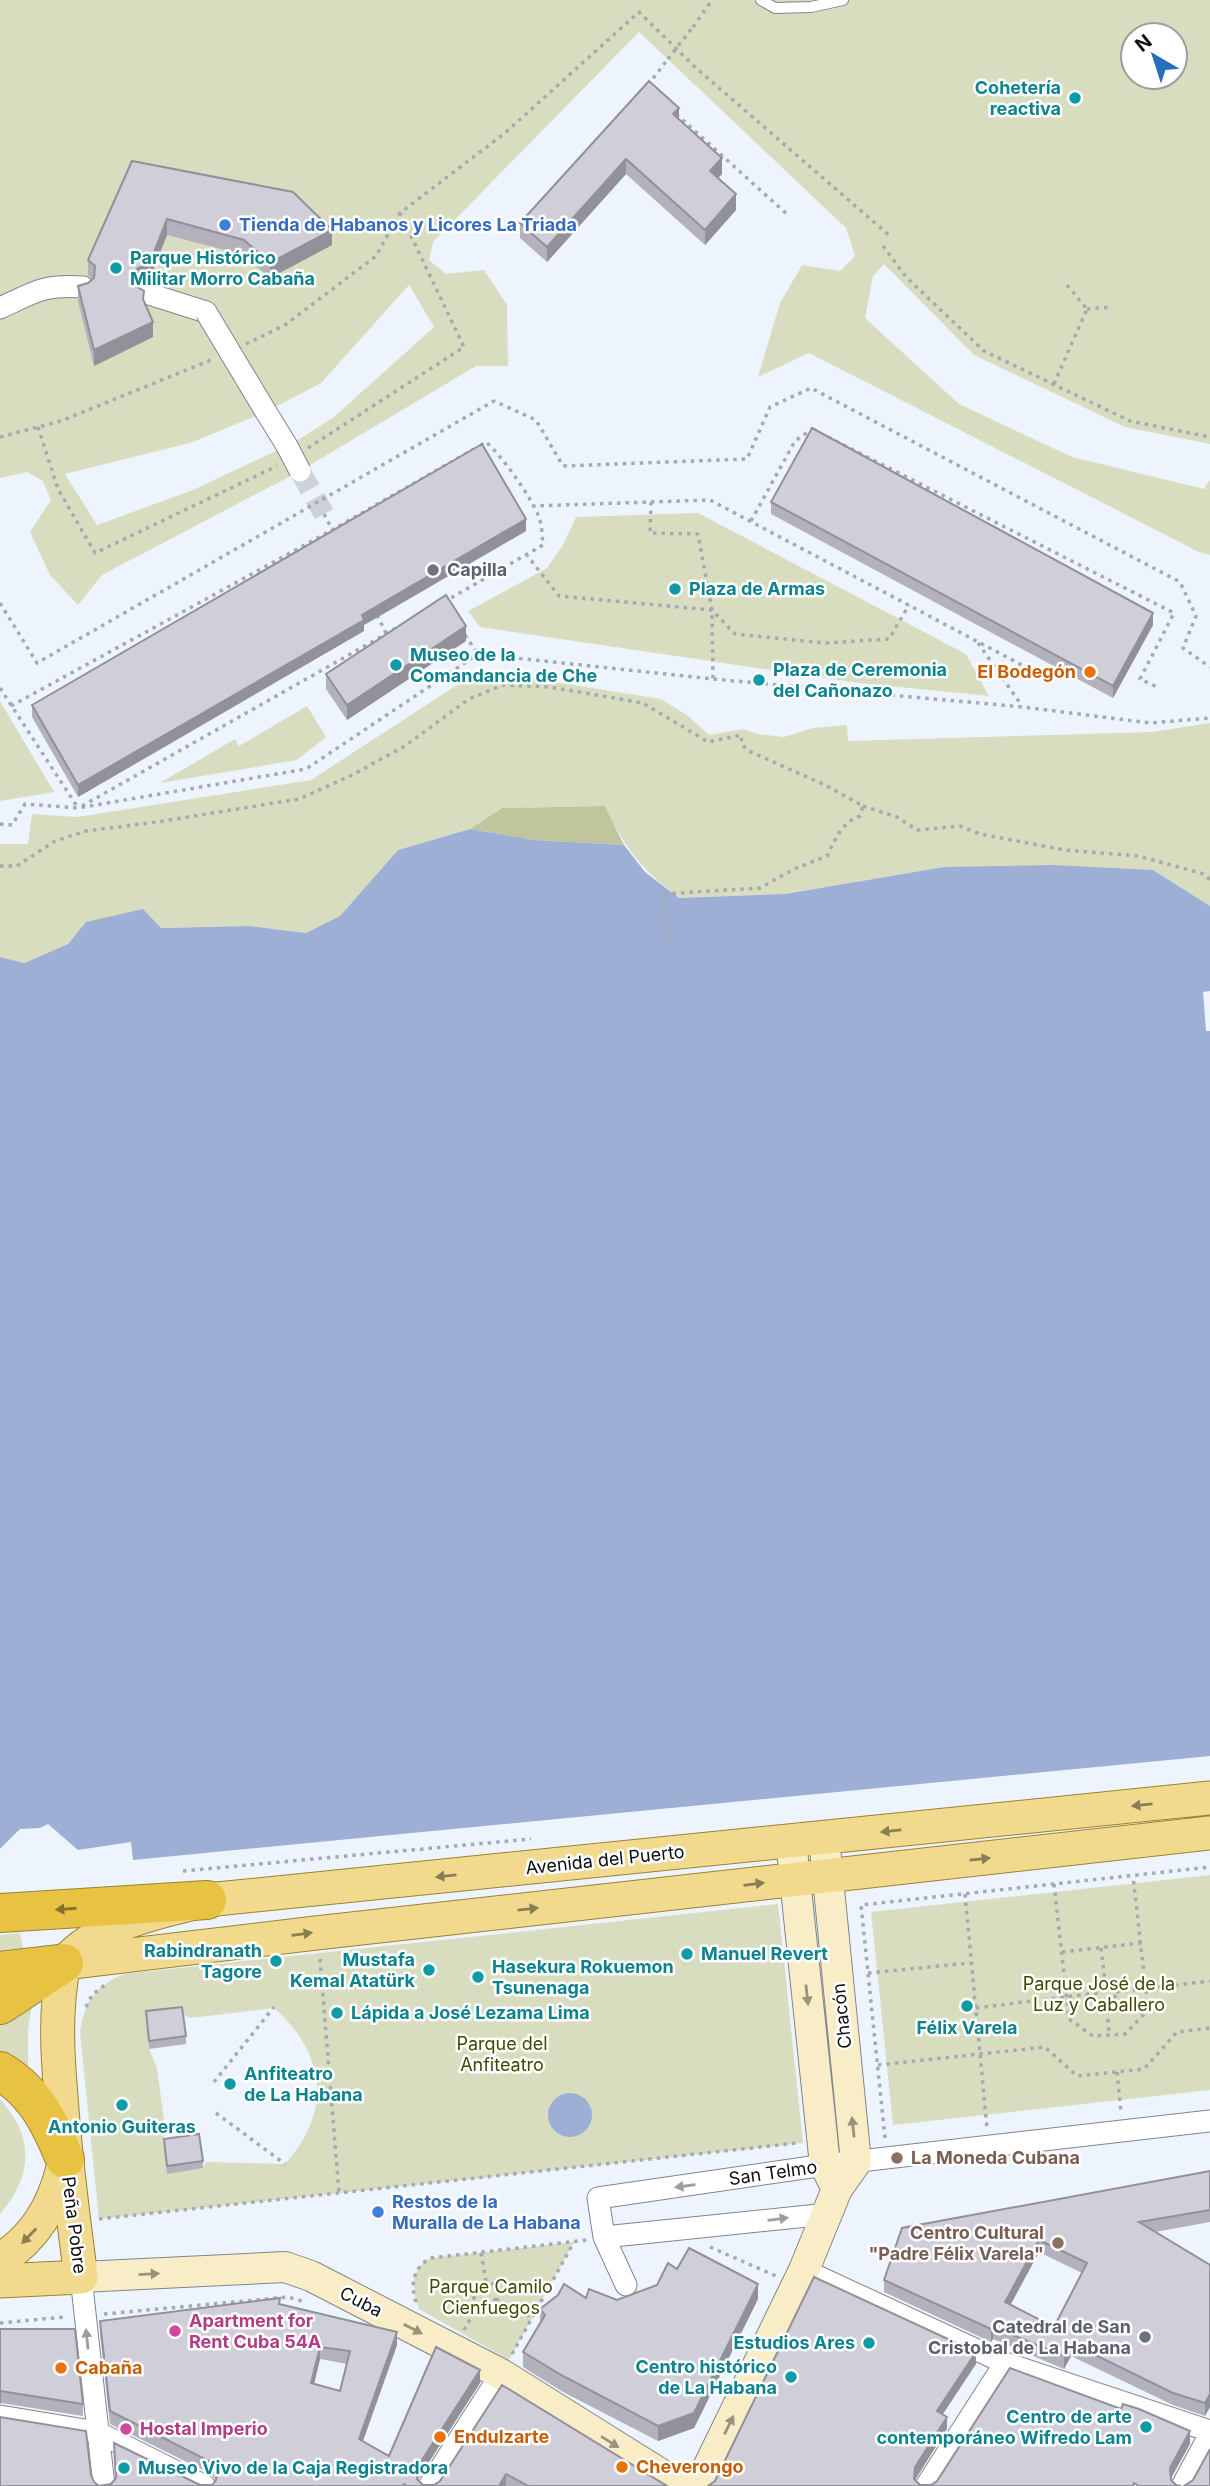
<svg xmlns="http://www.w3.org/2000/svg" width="1210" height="2486" font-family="Inter,sans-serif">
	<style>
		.green { fill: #d9ddbf; fill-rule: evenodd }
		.forest { fill: #c0c59c }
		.water { fill: #9dafd4 }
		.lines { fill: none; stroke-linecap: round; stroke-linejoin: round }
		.street-tunnel { stroke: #ccd1da; stroke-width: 21; stroke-dasharray: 21 10; stroke-linecap: butt }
		.lane-casing { stroke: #80858e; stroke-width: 12 }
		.street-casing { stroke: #80858e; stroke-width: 23 }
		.secondary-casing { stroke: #80858e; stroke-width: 32 }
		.primary-casing { stroke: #9b8330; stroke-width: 35 }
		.highway-casing { stroke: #9b8330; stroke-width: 40 }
		.path { stroke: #a5a9b1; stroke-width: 3.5; stroke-dasharray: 3.5 5; stroke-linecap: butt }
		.lane { stroke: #fff; stroke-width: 10 }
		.street { stroke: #fff; stroke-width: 21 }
		.secondary { stroke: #f8edc6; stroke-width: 30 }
		.primary { stroke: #f1da8e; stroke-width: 33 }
		.highway { stroke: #e8c242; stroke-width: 38 }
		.street-bridge-casing { stroke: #80858e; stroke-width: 23; stroke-linecap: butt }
		.path-bridge { stroke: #a5a9b1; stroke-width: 3.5; stroke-dasharray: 3.5 5; stroke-linecap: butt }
		.street-bridge { stroke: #fff; stroke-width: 21 }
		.wall { fill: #b3b1bb; fill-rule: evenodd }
		.shaded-wall { fill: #929098 }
		.building { fill: #d0ced9; stroke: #929098; stroke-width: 2; fill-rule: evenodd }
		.oneway { fill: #8a7e55 }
		.oneway2 { fill: #85712c }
		.oneway3 { fill: #99937d }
		.oneway4 { fill: #9d9e9f }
		.culture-dot { fill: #0f9aa8; stroke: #fff; stroke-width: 2.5 }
		.shop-dot { fill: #3f7fe0; stroke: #fff; stroke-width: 2.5 }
		.worship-dot { fill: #6b7280; stroke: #fff; stroke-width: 2.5 }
		.food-dot { fill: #e8710a; stroke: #fff; stroke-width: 2.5 }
		.education-dot { fill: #8d6e63; stroke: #fff; stroke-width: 2.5 }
		.hotel-dot { fill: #d1479c; stroke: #fff; stroke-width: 2.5 }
		.labels { text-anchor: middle; stroke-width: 5; stroke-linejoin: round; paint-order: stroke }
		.culture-label { font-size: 18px; font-weight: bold; fill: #0d838f; stroke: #fff; text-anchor: start }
		.shop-label { font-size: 18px; font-weight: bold; fill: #366cbe; stroke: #fff; text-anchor: start }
		.worship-label { font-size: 18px; font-weight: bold; fill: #5b616d; stroke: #fff; text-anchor: start }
		.food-label { font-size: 18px; font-weight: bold; fill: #c56008; stroke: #fff; text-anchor: start }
		.street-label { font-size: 18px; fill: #0b0d10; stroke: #fff }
		.park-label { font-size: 18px; fill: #444700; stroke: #fff }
		.education-label { font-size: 18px; font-weight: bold; fill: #785e54; stroke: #fff; text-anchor: start }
		.hotel-label { font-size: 18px; font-weight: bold; fill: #b23c85; stroke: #fff; text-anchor: start }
	</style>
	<rect width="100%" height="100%" fill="#eef4fe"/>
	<path class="green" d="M0 0H1210V444L1125 427 974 355 884 264 873 276 865 318 959 404 1072 457 1204 489 1210 480V555L1199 552 809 353 758 377 780 303 802 265 840 271 855 256 846 228 639 32 433 242 429 260 446 274 484 270 507 305 508 366H476L300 471 102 575 78 605 50 575 30 532 51 500 43 481 27 472 0 478ZM1133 35H1175V77H1133ZM409 285 434 327 334 417 295 442 193 490 97 525 65 474 190 443 266 412 321 383Z
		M698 513 966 654 989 696 859 683 480 627 468 611 547 568 563 545 576 517Z
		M480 670 661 699 688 716 709 735 743 729 757 734 784 737 813 728 847 725 848 741 1152 732 1210 723V906L1153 870 944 867 785 894 679 898C639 866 628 853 605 806L502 808 470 829 398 850 340 916 306 933 249 926 161 928 87 922 68 944 23 963 0 957V844H28L32 814 78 817 311 780Z
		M0 701 54 792 0 801Z
		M307 706 326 737 297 760 160 783 235 739 239 746Z
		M1210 1875V2090L893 2125 871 1912Z
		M778 1904 803 2143 99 2219 80 2033C84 2002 95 1986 124 1974ZM274 2008C326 2054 333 2111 285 2164L206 2162 203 2168 164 2147V2120L157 2068 149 2049 146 2019 182 2015 191 2018Z
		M20 1933 23 1948 0 1951V1935Z
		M32 2005 28 2029V2080L0 2055V2019Z
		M0 2099C34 2137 34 2174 0 2214Z
		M574 2242 509 2360 419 2309C412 2289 409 2269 431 2258Z"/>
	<path class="forest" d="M605 806 624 845 535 840 470 829 502 808Z"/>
	<path class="water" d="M470 829 535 840 624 845 645 872 679 898 785 894 944 867 1053 865 1153 870 1210 906V991L1203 992 1206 1031H1210V1756L133 1860 131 1842 78 1850 48 1824 40 1828 20 1829 0 1849V957L24 963 68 944 86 922 143 909 161 928 249 926 306 933 340 916 398 850Z
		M548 2115a22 22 0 1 1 44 0a22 22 0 1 1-44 0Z"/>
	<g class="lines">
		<path class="street-tunnel" d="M300 471 324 514"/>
		<defs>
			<path id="lane" d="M761 0 775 8 811 7 843 0"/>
			<path id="street" d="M146 293 206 312
				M0 308C35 292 44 284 83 287
				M266 412 287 446
				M827 2214 604 2237 598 2198 825 2165 1210 2121
				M604 2237 626 2285
				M804 2270 1005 2363 1210 2431
				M81 2277 104 2486
				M0 2416 97 2432 205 2486
				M429 2486 501 2374
				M926 2486 1005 2363
				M1182 2486 1210 2434"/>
			<path id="secondary" d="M791 1841 825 2165 837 2189
				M81 2277 285 2267 311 2276 501 2374 680 2486
				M699 2486 804 2270 837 2189 856 2162 824 1838"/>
			<path id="primary" d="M64 1963C101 1922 156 1913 207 1900L1210 1798
				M64 1963 316 1933 1210 1833
				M0 2260C35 2238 53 2207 63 2168
				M0 2281 81 2277C73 2217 65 2157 61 2096 57 2051 55 2008 64 1963"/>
			<path id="highway" d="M0 1913 207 1900
				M0 1971 58 1964
				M0 2005 64 1963
				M0 2071C35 2091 50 2123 65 2159"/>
		</defs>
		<use href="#lane" class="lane-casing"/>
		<use href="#street" class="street-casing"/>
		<use href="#secondary" class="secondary-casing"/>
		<use href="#primary" class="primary-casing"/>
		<use href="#highway" class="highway-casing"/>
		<path class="path" d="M693 27 712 0
			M648 85 668 59
			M676 114 789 216
			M883 246 906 277 984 351 1130 421 1210 437
			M1067 285 1087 309
			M1087 309 1112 307
			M246 344 285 325 376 256 400 213 505 133 639 12 696 68 890 236
			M1054 384 1087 309
			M38 427 58 489 95 553 277 466
			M0 437 61 421 211 360
			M828 437 1174 613 1140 679 1157 687
			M308 448 464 347 400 213
			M651 502 650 533 698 534 712 610 713 679
			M532 506 710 500 1052 681
			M324 514 333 531
			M751 521 795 441 812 429 814 430
			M526 554 559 596 712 610 735 634 825 643 889 639 909 605
			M444 602 543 545C542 536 542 525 539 517 531 497 502 456 486 442L481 445
			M0 603 37 663 494 401 536 420 563 466 747 459 770 407 811 388 1180 582 1196 616 1183 648 1210 667
			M377 615 386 633
			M465 635 478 654
			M978 643 1022 706
			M0 688 78 808
			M11 706 332 530 474 449
			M82 806 407 622
			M863 806 897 817 917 830 960 826 980 834 1065 850 1138 856 1204 874 1210 880
			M0 824 12 825 25 804 78 808 306 769 478 654 713 679 1023 707 1150 723 1210 718
			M0 866H17L55 841 86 831 157 822 299 799 352 775 405 746 469 699 503 685 550 687 643 703 708 742 741 735 742 745 751 752 825 785 863 806 860 816C842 822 835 840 827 856L794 869 760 888 663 894 670 944
			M183 1871 531 1839
			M1054 1884 1069 2019 1093 2036 1125 2034 1148 2010 1133 1876
			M965 1894 987 2128
			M1101 1948 1105 1982
			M1062 1952 1141 1943
			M320 1959 339 2193
			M868 1973 970 1963
			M1096 1992a10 10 0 1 1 20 0a10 10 0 1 1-20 0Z
			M1116 1992 1210 1981
			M1107 2002 1109 2035
			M86 2007 92 1995 106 1984
			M976 2008 1097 1993
			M878 2065 1045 2047 1077 2076 1144 2069 1177 2032 1210 2028
			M1117 2072 1121 2112
			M214 2082 274 2007
			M216 2113 285 2164
			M885 2138 861 1905 1210 1867
			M99 2219 797 2143
			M710 2247 776 2276
			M481 2253 486 2281
			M473 2293a12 12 0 1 1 24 0a12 12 0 1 1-24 0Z
			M496 2299 531 2317
			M416 2302C410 2285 413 2267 431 2258L587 2240
			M104 2314 288 2297 305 2302
			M0 2323 65 2317
			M464 2330 479 2304
			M512 2354 574 2242"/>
		<use href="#lane" class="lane"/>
		<use href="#street" class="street"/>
		<use href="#secondary" class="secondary"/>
		<use href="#primary" class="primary"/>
		<use href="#highway" class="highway"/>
		<defs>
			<path id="street-bridge" d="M206 312 266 412
				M287 446 300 471"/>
		</defs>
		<use href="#street-bridge" class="street-bridge-casing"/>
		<path class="path-bridge" d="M668 59 693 27"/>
		<use href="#street-bridge" class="street-bridge"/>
	</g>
	<path class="wall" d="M679 120 722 174 718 178 736 210 705 245 626 174 547 262 520 238V223Z
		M132 161 332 245 270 278 244 255 167 235 149 280 138 283 136 286 144 302 153 337 94 366 78 301V286L88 283 93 280 88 275V260Z
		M771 502 1153 625 1113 698 771 514Z
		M526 531 364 625V631L78 797 32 717V705Z
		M466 641 347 720 326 689V674Z
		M146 2011 186 2036V2044L149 2049Z
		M164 2139 203 2161V2168L167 2174 164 2147Z
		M1210 2171V2222L1155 2232 1210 2265V2407L1205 2416 1173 2405 1071 2356 1064 2369 993 2339 991 2342 884 2292V2280ZM1039 2252 1082 2273 1054 2327 1010 2305Z
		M677 2269 758 2299 694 2428 658 2441 563 2392 523 2367V2352L540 2323V2309L586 2298 617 2300 657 2285Z
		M280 2304 397 2345 363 2441 389 2456 480 2383 418 2479 423 2485H434L440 2481 502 2385 667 2486H0L91 2475 94 2482 99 2486 111 2484 115 2479 114 2443 200 2485H212L216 2480 211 2474 110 2424 100 2333V2321ZM320 2359 347 2364 340 2391 314 2384Z
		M0 2329 83 2404V2416L1 2403Z"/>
	<path class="shaded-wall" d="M679 108V123L673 114Z
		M722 158V174L710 186V171Z
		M626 159V174L547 262V247Z
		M736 194V210L705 245V230Z
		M167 219V235L149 280 138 283 133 290V274Z
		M332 230V245L270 278V263Z
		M153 322V337L94 366V350Z
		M526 519V531L364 625V631L78 797V785L362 615Z
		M1153 613V625L1113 698V686Z
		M466 626V641L347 720V705Z
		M1039 2240V2252L1005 2315V2302Z
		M758 2284V2299L694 2428 658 2441V2426Z
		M993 2327V2339L991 2342V2329Z
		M397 2332V2345L359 2452V2439Z
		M1071 2343V2356L1064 2369V2356Z
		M320 2347V2359L311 2396V2383Z
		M976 2352V2364L937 2423V2411Z
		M480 2370V2383L418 2479 417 2486 418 2466Z
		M1 2390V2403L0 2404V2391Z
		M1210 2394V2407L1205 2416V2403Z
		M947 2417V2429L915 2480 914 2486 915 2467Z
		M1190 2431V2444L1170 2480V2468Z
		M506 2474V2486H499Z"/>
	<path class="building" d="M649 81 679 108 673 114 722 158 710 171 736 194 705 230 626 159 547 247 520 223Z
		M132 161 293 192 332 230 270 263 244 240 167 219 149 265 138 268 133 274 136 286 144 291 143 299 153 322 94 350 78 286 88 283 94 278 95 266 88 260Z
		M812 428 1153 613 1113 686 771 502Z
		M482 444 526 519 362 615 364 620 78 785 32 705Z
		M446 595 466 626 347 705 326 674Z
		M182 2007 186 2036 149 2041 146 2011Z
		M199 2134 203 2161 167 2166 164 2139Z
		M1210 2171V2210L1139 2222 1210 2265V2394L1205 2403 1173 2393 1071 2343 1064 2356 993 2327 991 2329 884 2280 902 2228ZM1039 2240 1087 2263 1054 2327 1005 2302Z
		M689 2248 758 2284 694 2413 658 2426 563 2376 523 2352 545 2315 540 2309 558 2295 564 2284 586 2298 589 2289 617 2300 657 2285 668 2263 677 2269Z
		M814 2277 976 2352 937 2411 947 2417 915 2467 914 2479 920 2485H931L937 2481 1010 2368 1121 2409 1123 2404 1139 2409 1190 2431 1170 2468 1171 2480 1176 2485 1181 2486H1139L1134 2483 1133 2486H708L715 2481Z
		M280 2298 279 2304 397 2332 359 2439 389 2456 436 2347 480 2370 418 2466 417 2479 423 2485H434L440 2481 502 2385 667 2486H528L506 2474 499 2486H407L404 2484 403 2486H0V2417L86 2431 91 2475 94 2482 99 2486 111 2484 116 2478 114 2443 200 2485H212L216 2480 218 2473 216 2467 211 2462 110 2411 100 2321ZM320 2347 350 2351 340 2391 311 2383Z
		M0 2329H75L83 2404 0 2391Z
		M1210 2449V2486H1184L1193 2480Z"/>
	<defs><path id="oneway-solid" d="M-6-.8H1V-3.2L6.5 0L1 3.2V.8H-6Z" transform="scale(1.75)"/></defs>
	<g class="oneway">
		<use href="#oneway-solid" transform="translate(1142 1805) rotate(174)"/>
		<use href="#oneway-solid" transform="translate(891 1831) rotate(174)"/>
		<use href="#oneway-solid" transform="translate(980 1859) rotate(-6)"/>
		<use href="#oneway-solid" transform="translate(446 1876) rotate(174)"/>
		<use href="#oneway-solid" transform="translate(754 1884) rotate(-7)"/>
		<use href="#oneway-solid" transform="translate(528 1909) rotate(-6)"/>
		<use href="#oneway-solid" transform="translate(302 1934) rotate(-7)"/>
		<use href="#oneway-solid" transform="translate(29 2236) rotate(134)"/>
	</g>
	<use class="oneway2" href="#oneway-solid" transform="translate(66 1909) rotate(176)"/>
	<g class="oneway3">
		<use href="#oneway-solid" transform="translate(807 1995) rotate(84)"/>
		<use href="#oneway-solid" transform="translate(853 2127) rotate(-96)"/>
		<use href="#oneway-solid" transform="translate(149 2274) rotate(-3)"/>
		<use href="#oneway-solid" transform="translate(413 2329) rotate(27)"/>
		<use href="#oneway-solid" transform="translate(729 2425) rotate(-64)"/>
		<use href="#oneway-solid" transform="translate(610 2442) rotate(32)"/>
	</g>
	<g class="oneway4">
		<use href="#oneway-solid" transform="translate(685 2186) rotate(172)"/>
		<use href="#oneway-solid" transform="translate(778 2219) rotate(-7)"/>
		<use href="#oneway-solid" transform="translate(87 2339) rotate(-96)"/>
	</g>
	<g class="culture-dot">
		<circle cx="1075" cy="98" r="7"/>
		<circle cx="116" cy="268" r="7"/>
		<circle cx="675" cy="589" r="7"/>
		<circle cx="396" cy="665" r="7"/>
		<circle cx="759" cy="680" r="7"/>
		<circle cx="687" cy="1954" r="7"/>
		<circle cx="276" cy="1961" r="7"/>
		<circle cx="429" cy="1970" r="7"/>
		<circle cx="478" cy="1977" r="7"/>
		<circle cx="967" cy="2006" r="7"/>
		<circle cx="337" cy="2013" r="7"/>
		<circle cx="230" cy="2084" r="7"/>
		<circle cx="122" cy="2105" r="7"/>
		<circle cx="869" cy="2343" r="7"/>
		<circle cx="791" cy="2377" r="7"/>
		<circle cx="1146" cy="2427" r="7"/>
		<circle cx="124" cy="2468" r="7"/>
	</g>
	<g class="shop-dot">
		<circle cx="225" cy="225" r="7"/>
		<circle cx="378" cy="2212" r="7"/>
	</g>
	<g class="worship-dot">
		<circle cx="433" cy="570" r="7"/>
		<circle cx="1145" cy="2337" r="7"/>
	</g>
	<g class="food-dot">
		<circle cx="1090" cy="672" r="7"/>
		<circle cx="61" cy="2368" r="7"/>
		<circle cx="440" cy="2437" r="7"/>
		<circle cx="622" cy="2467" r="7"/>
	</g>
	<g class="education-dot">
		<circle cx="897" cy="2158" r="7"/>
		<circle cx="1058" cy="2243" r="7"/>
	</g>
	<g class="hotel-dot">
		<circle cx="175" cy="2331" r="7"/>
		<circle cx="126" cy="2429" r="7"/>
	</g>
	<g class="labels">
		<g class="culture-label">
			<text x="1061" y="94" text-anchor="end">Cohetería<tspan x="1061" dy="21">reactiva</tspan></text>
			<text x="130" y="264">Parque Histórico<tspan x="130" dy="21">Militar Morro Cabaña</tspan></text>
			<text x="689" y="595">Plaza de Armas</text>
			<text x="410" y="661">Museo de la<tspan x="410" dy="21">Comandancia de Che</tspan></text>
			<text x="773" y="676">Plaza de Ceremonia<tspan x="773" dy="21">del Cañonazo</tspan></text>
			<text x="262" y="1957" text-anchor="end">Rabindranath<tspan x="262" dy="21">Tagore</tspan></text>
			<text x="701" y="1960">Manuel Revert</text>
			<text x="415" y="1966" text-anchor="end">Mustafa<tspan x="415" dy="21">Kemal Atatürk</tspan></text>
			<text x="492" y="1973">Hasekura Rokuemon<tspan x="492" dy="21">Tsunenaga</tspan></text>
			<text x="351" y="2019">Lápida a José Lezama Lima</text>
			<text x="967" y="2034" text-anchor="middle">Félix Varela</text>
			<text x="244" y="2080">Anfiteatro<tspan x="244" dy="21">de La Habana</tspan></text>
			<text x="122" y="2133" text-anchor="middle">Antonio Guiteras</text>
			<text x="855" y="2349" text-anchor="end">Estudios Ares</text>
			<text x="777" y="2373" text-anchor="end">Centro histórico<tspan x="777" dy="21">de La Habana</tspan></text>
			<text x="1132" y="2423" text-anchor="end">Centro de arte<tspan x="1132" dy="21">contemporáneo Wifredo Lam</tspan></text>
			<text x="138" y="2474">Museo Vivo de la Caja Registradora</text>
		</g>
		<g class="shop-label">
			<text x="239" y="231">Tienda de Habanos y Licores La Triada</text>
			<text x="392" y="2208">Restos de la<tspan x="392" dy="21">Muralla de La Habana</tspan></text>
		</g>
		<g class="worship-label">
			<text x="447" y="576">Capilla</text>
			<text x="1131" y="2333" text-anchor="end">Catedral de San<tspan x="1131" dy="21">Cristobal de La Habana</tspan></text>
		</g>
		<g class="food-label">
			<text x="1076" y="678" text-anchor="end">El Bodegón</text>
			<text x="75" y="2374">Cabaña</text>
			<text x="454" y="2443">Endulzarte</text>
			<text x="636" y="2473">Cheverongo</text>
		</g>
		<g class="street-label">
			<text transform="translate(605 1860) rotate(-6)" y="6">Avenida del Puerto</text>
			<text transform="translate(842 2016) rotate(-96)" y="6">Chacón</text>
			<text transform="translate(773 2173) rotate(-8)" y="6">San Telmo</text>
			<text transform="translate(74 2225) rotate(83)" y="6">Peña Pobre</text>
			<text transform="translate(361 2302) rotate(27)" y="6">Cuba</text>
		</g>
		<g class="park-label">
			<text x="1099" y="1990">Parque José de la<tspan x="1099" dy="21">Luz y Caballero</tspan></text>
			<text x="502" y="2050">Parque del<tspan x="502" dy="21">Anfiteatro</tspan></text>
			<text x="491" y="2293">Parque Camilo<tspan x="491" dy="21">Cienfuegos</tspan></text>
		</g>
		<g class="education-label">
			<text x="911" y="2164">La Moneda Cubana</text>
			<text x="1044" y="2239" text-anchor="end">Centro Cultural<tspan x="1044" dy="21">"Padre Félix Varela"</tspan></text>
		</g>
		<g class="hotel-label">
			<text x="189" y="2327">Apartment for<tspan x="189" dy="21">Rent Cuba 54A</tspan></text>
			<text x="140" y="2435">Hostal Imperio</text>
		</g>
	</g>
	<g transform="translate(1154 56) rotate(321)"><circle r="33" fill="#ffffff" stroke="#9d9e9f" stroke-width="2"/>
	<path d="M0-5L12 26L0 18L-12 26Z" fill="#266fbf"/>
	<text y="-10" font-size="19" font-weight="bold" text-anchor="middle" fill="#0b0d10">N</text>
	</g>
</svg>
